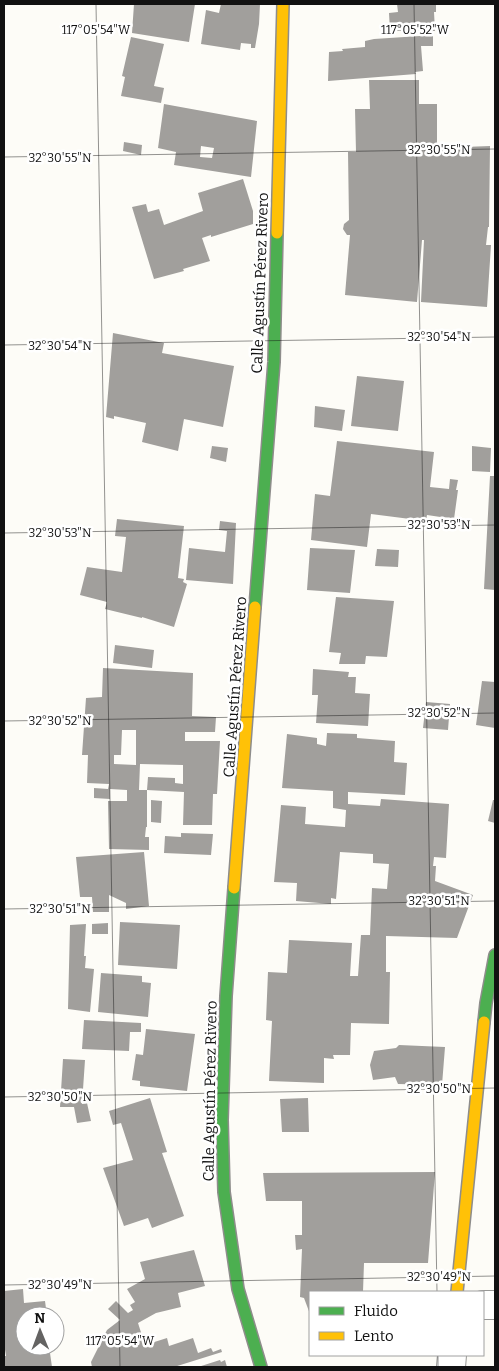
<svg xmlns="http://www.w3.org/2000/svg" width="499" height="1371" font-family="Bitter,serif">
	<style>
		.building { fill: #a19f9c; fill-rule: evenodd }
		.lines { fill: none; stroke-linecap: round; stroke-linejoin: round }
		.street-casing { stroke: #979795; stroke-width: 30 }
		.fast-casing { stroke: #8e8d8b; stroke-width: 14 }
		.slow-casing { stroke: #8e8d8b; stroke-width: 14 }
		.street { stroke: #fffffe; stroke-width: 28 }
		.fast { stroke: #4caf50; stroke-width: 11 }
		.slow { stroke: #ffc107; stroke-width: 11 }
		.ticks { fill: none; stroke: #111; stroke-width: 1; stroke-opacity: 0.45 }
		.labels { text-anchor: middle; stroke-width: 5; stroke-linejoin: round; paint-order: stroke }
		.street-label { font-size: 15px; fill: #111; stroke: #fff }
		.ticks-label { font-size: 12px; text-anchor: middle; fill: #111; stroke: #fff; stroke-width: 5; stroke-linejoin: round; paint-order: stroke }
	</style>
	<rect width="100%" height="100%" fill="#fdfcf7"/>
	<path class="building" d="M134 4H195L189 42 132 33Z
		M221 4H260L259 24 255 48H251V44L241 43 240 50 201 44 206 10 219 13Z
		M397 4H436V12H434L435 31H433V46H421L423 71 415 72 416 74 328 81 329 52 343 51 342 49 365 47V41L374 39 420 36V31H390L389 13 398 12Z
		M131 37 164 44 154 86 164 88 161 103 121 96 125 77 122 76Z
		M369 80H419V104H437V148L490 146 489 227H488L486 245H491L487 307 421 302 424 240H422L417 302 345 295 350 235H347L343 229 344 224 349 220 348 152H356L355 109H370Z
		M164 104 257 121 251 177 174 165 176 152 158 148ZM201 146 214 148 212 158 200 157Z
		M124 142 142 145 141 155 123 151Z
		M243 179 253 211V224L211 237V235L202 238 210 261 183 269 184 271 154 279 132 207 146 204 148 212 159 209 164 225 203 211 198 193Z
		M113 333 164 343 162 353 234 366 223 427 184 419 178 451 142 442 146 423 114 416V419L106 417Z
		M357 376 404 381 398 431 351 426Z
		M315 406 345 410 342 431 314 427Z
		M337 441 434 452 430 487 449 489 450 479 458 480 456 490H458L454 519 427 515 426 521 371 514 367 547 311 540 315 494 330 496Z
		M212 446 228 448 226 462 210 458Z
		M472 446 491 448 490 472 472 471Z
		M490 476H495V590L484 589Z
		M117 519 184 526 178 578 184 579 183 582 187 584 174 627 142 617V618L105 609 107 602 80 595 87 567 122 572 126 537 115 536Z
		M220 521 236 523 233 584 186 580 189 548 225 552 227 531 219 530Z
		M310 548 355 550 350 593 307 590Z
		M377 549 399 550 398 567 375 566Z
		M336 597 394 601 387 657 366 656 365 664H339L341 653 329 652Z
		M115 645 154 650 152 668 113 663Z
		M103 668 193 673 192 716 216 717 215 732H185V741H220L217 794H213L212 825H183L184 792 147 790 148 777 175 778V783L183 784V765L140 764 139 790H147V827H146L145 837H149V850L109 849 108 801H127V790L110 789V799L94 798V788L108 789 109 784 87 783 88 755H82L86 698 102 697ZM122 730H136V765L114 764V755H121Z
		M313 669 349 672 348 677H356L355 693 370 694 368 726 316 723 318 695H312Z
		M482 681 495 682V728L476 725Z
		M426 702 450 704 448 730 423 728Z
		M327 733 357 734V738L395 741 394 762 407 763 405 795 348 792V804L380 806 381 799 449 804 446 858 434 857 433 866H436L435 881 473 895 457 938 386 936V972H390L389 1024 351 1023 350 1055H333L334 1059 324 1058V1083L269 1081 272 1021 266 1020 268 972 287 973 289 940 352 943 350 976H358L361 935H370L372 888 387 889 389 864 373 863V854L340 852 336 899 331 898V904L296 901 297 883 274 882 281 805 306 807 305 824 345 827 346 810 333 808V791L282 788 287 734 317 738V744L326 746Z
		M151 800 162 801 161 823 151 822Z
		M493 800H495V823L488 821Z
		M181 833 213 834 211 855 164 853 165 836 181 837Z
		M144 852 149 906 126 909V903L109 895V912H93L92 897H80L76 857Z
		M120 922 180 925 177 969 118 965Z
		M108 923V934H92V924Z
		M86 924 84 956H86L85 968 94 969 90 1012 68 1009 70 925Z
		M101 973 142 976V982L151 983 148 1017 98 1012Z
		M84 1020 141 1023V1032H130L129 1051 82 1049Z
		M146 1029 195 1034 187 1091 140 1086V1081L132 1080 136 1054 143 1055Z
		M399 1045 445 1047 442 1085 398 1084 395 1077 373 1080 370 1065 374 1051 396 1048Z
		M63 1059 85 1060 82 1104 87 1103 91 1121 77 1123 74 1107H60Z
		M150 1098 167 1152 162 1153 184 1216 152 1228 148 1218 124 1226 103 1168 133 1160 121 1123 113 1125 109 1111Z
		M308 1098 309 1132H282L280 1099Z
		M435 1172 428 1263H364L363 1292H310V1314L304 1298 300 1297 302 1249 296 1250 295 1235H302V1201H266L263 1173Z
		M194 1250 205 1286 178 1293 181 1307 156 1313 138 1323 145 1345 167 1338 169 1346 193 1338 198 1353 211 1348 213 1352 221 1349 222 1352 174 1367H92L91 1362 107 1330 120 1320 108 1309 116 1301 128 1313 133 1310 130 1305 135 1302 127 1289 145 1279 140 1262Z
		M23 1289 24 1303 45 1301 47 1316H25V1346H49L52 1367H4V1356H6L4 1343V1291Z
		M220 1360 221 1362 225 1360 227 1367H198Z"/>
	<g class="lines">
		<defs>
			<path id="street" d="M483 1305H495
				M451 1367 452 1355"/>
			<path id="fast" d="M255 607 274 362 277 233
				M234 888 226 996 222 1120 224 1192 238 1289 261 1367
				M484 1022 486 1003 495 955"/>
			<path id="slow" d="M277 233 283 4
				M234 888 255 607
				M457 1292 484 1022"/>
		</defs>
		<use href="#street" class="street-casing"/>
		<use href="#fast" class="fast-casing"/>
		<use href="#slow" class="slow-casing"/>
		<use href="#street" class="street"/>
		<use href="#fast" class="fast"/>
		<use href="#slow" class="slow"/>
	</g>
	<path class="ticks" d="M96 4 120 1367M414 4 437 1292M4 157 495 149M4 345 495 337M4 533 495 525M4 721 495 713M4 909 495 901M4 1097 495 1088M4 1285 495 1276M438 1355V1367"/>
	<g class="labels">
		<g class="street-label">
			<text transform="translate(260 283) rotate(-88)" y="5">Calle Agustín Pérez Rivero</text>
			<text transform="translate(235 687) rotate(-86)" y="5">Calle Agustín Pérez Rivero</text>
			<text transform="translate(210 1091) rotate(-89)" y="5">Calle Agustín Pérez Rivero</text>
		</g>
	</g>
	<g class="ticks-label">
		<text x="96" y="34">117°05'54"W</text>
		<text x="415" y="34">117°05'52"W</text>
		<text x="439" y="154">32°30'55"N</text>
		<text x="60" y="162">32°30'55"N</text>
		<text x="439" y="341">32°30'54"N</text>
		<text x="60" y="350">32°30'54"N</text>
		<text x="439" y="529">32°30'53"N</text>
		<text x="60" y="537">32°30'53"N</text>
		<text x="439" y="717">32°30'52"N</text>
		<text x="60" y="725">32°30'52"N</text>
		<text x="439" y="905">32°30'51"N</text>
		<text x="60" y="913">32°30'51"N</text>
		<text x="439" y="1093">32°30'50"N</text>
		<text x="60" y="1101">32°30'50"N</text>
		<text x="439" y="1281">32°30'49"N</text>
		<text x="60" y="1289">32°30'49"N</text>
		<text x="120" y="1345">117°05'54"W</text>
	</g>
	<rect width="499" height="1371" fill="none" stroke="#111111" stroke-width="10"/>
	<rect x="309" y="1291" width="175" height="65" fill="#ffffff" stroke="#a0a0a0"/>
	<rect x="319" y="1307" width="25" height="8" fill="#4caf50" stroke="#a0a0a0"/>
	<text x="354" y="1316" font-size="15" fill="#111111">Fluido</text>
	<rect x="319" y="1332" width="25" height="8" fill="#ffc107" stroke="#a0a0a0"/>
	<text x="354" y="1341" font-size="15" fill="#111111">Lento</text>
	<g transform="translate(40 1331) rotate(359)"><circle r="24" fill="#ffffff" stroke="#a0a0a0"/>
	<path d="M0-4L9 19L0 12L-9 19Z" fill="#646362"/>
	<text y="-8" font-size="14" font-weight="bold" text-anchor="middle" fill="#111111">N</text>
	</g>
</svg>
